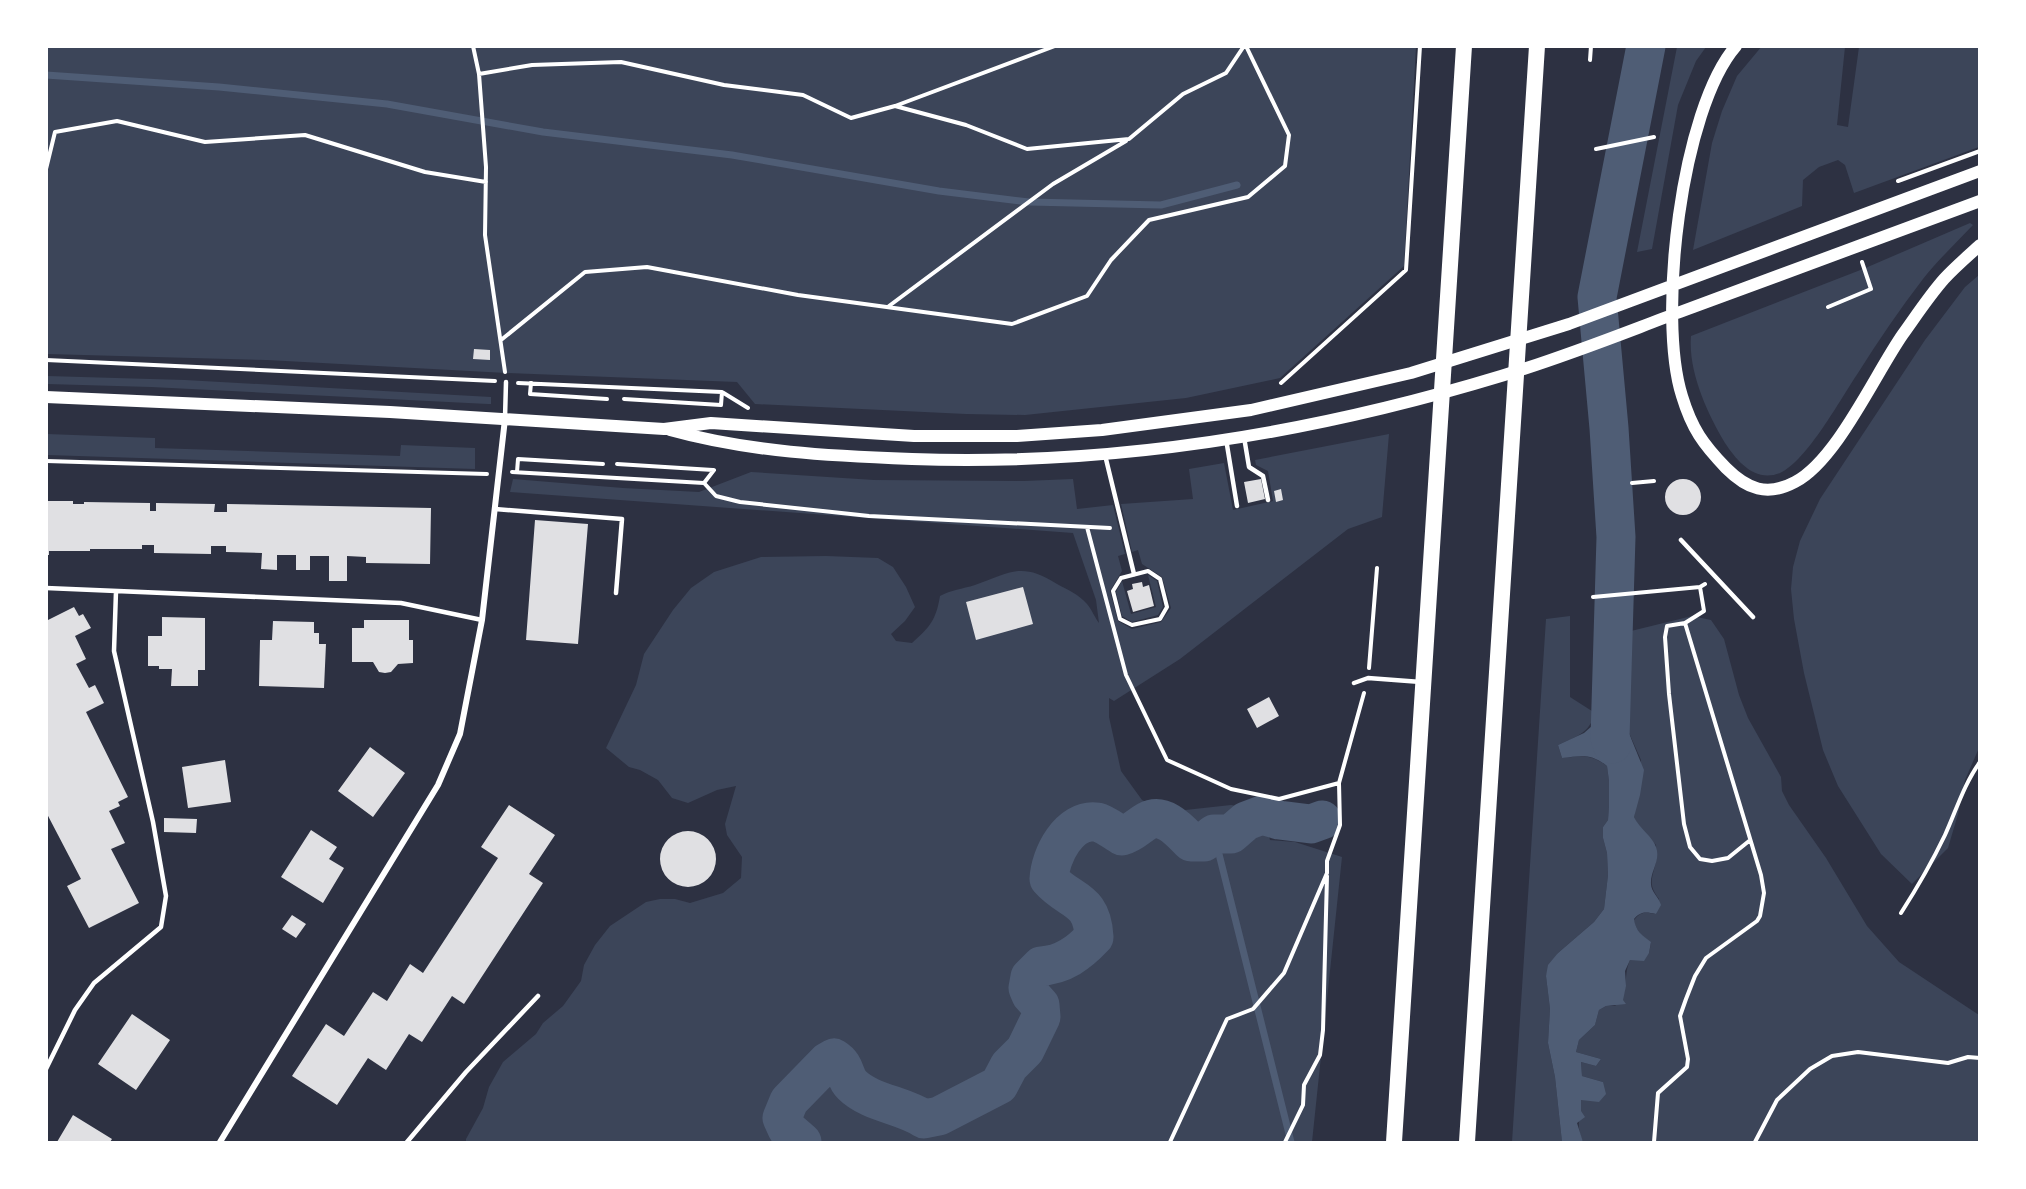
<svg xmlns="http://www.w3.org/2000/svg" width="2026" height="1189" font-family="Barlow,sans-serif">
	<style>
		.green { fill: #3c4559 }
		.water { fill: #4f5d75 }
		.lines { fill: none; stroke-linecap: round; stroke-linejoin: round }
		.stream { stroke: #4f5d75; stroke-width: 7 }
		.river { stroke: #4f5d75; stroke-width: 39 }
		.building { fill: #e0e0e3 }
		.path { stroke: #fff; stroke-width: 4 }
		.service { stroke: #fff; stroke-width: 4.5 }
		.minor { stroke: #fff; stroke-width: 6 }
		.secondary { stroke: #fff; stroke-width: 12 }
		.trunk { stroke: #fff; stroke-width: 16 }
	</style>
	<rect width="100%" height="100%" fill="#2d3142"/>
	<path class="green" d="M1762 46 1845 47 1837 125 1848 127 1859 47H1979V147L1854 193 1845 165 1838 160 1819 167 1803 180 1802 206 1693 250 1712 143 1722 111 1737 76Z
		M47 47H1416L1404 266 1280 378 1186 398 1025 415 966 414 755 404 737 382 506 373 267 360 47 354Z
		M1677 47H1706L1696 61 1678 105 1652 249 1637 252Z
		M1970 223 1973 225C1956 243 1938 260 1923 279 1900 309 1878 341 1858 373 1841 398 1807 461 1780 473 1755 483 1737 461 1725 443 1707 413 1688 371 1691 336L1863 269Z
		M1979 275V748L1965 780 1958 814 1948 848 1912 884 1881 854 1838 786 1823 750 1804 673 1794 619 1791 589 1793 567 1800 541 1820 499 1925 340 1965 287Z
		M47 376 185 380 491 397V404H488L151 387 47 384Z
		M47 434 155 438V448L400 456 401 445 475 448V469L47 455Z
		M1389 434 1382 517 1348 529 1180 659 1114 701 1109 698V717L1121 771 1142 800 1167 812 1231 805 1250 808 1265 822 1270 840 1295 842 1342 857 1312 1142H466V1139L483 1108 489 1087 503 1062 536 1034 543 1023 563 1006 581 981 584 965 595 945 610 926 646 902 660 899H675L690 903 723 893 741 878 742 857 727 835 725 824 736 786 717 790 688 803 672 798 658 780 640 770 629 767 606 748 636 685 644 654 673 610 691 588 714 572 761 557 826 556 878 558 893 567 906 587 915 607 905 621 891 634 896 641 912 643C930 627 936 620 940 596 951 590 962 589 975 585 1010 573 1021 561 1057 584 1068 590 1078 594 1087 604 1092 610 1095 618 1099 623L1096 600 1073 533 510 492 513 479 623 488 699 492 751 472 874 480 1024 481 1073 479 1077 509 1113 505 1125 554 1118 556 1122 571 1110 591 1118 621 1132 629 1161 622 1171 608 1162 577 1142 564 1138 550 1132 552 1121 504 1193 499 1189 469 1224 463 1233 510 1273 501 1268 471 1256 465 1255 460Z
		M1148 575 1157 581 1163 607 1158 615 1132 622 1122 616 1116 592 1122 581 1131 614 1156 607Z
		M1570 616V697L1595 713C1589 734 1577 736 1558 745L1562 758C1582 756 1591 754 1607 766L1609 781V807L1608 820 1603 827V838L1607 853 1608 875 1604 909 1594 922 1558 953 1546 976 1550 1009 1548 1043 1555 1077 1562 1142H1512L1546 619Z
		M1692 616 1711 620 1724 639 1739 695 1748 718 1781 777 1782 791 1789 805 1826 858 1867 926 1899 962 1979 1015V1142H1583C1575 1124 1581 1118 1581 1099L1603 1082 1582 1076 1581 1062 1596 1066 1601 1059 1576 1052 1579 1040 1595 1025 1599 1010 1606 1006H1615C1631 993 1622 978 1630 960L1649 953 1651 943C1642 935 1636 932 1634 920 1641 911 1646 912 1656 914L1659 899C1649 886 1651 880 1655 866 1657 859 1656 852 1656 845L1638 825 1634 817 1641 760 1626 726V696L1623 689 1627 680V632Z"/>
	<path class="water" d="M1623 689 1626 696V726L1644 770 1640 795 1634 817C1639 828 1653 837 1656 847 1661 861 1650 871 1651 884 1651 892 1659 897 1661 905L1656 914C1646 912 1641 911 1634 919 1636 932 1642 935 1651 942L1649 953 1644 961 1630 960 1625 971 1626 986 1623 1000 1626 1004 1606 1006 1599 1010 1595 1025 1579 1040 1576 1052 1601 1059 1596 1066 1581 1062 1582 1076 1603 1082 1606 1094 1599 1102 1581 1100V1111L1585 1117 1577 1123 1583 1142H1562L1555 1077 1548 1043 1550 1009 1546 976 1548 965 1558 953 1594 922 1604 909 1608 875 1607 853 1603 838V827L1608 820 1609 806V781L1607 766C1591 753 1581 756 1562 758L1558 745 1584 733 1592 726 1602 692Z"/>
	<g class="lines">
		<path class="stream" d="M46 75 219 87 387 104 543 132 732 155 939 191 1029 202 1161 205 1237 185
			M1214 834 1291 1142"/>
		<path class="river" d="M1612 744 1610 738 1616 537 1609 428 1597 297 1646 46
			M802 1142 787 1129 782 1118 789 1101 827 1062 834 1058C847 1066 843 1076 852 1085 870 1103 903 1105 924 1119L939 1116 999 1085 1009 1066 1025 1050 1041 1017 1040 1005 1031 995 1028 988 1030 977 1041 966C1063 965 1079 953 1094 937 1092 897 1070 903 1049 879 1050 856 1069 818 1097 822 1105 824 1115 832 1122 836 1133 833 1138 826 1147 821 1164 812 1180 831 1191 842H1204L1214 834H1231L1246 821 1262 815 1279 820 1311 824 1322 820"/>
	</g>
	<path class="building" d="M474 349 490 350V360L473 359Z
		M1261 479 1265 499 1248 503 1244 482Z
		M1665 497a18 18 0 1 1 36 0a18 18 0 1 1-36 0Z
		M1281 489 1283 500 1276 502 1274 491Z
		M46 501H73V504H84V502L150 503V511H156V503L215 504 214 512H227V504L431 508 430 564 366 563V557L347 556V581H329V556H310V570H296V555H277V570L261 569 262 553 226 552V546H211V554L154 553V545H142V549H90V551H49V555H46Z
		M535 520 588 524 578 644 526 640Z
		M1142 582 1143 587 1149 585 1154 606 1133 612 1127 591 1133 589 1132 584Z
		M1023 587 1033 624 976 640 966 602Z
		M74 607 79 616 83 614 91 628 75 636 86 659 76 664 89 688 95 685 104 703 86 712 128 797 118 802 120 806 109 811 125 843 111 849 139 903 89 928 67 886 81 879 46 812V621Z
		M162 617 205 618V670H198V686H171L172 669H159V666H148V636H162Z
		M364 620H409V640H413V663L398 664 391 672 385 673 379 672 373 662H352V628H364Z
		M273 621 314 622V633H319V644H326L324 688 259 686 260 640H272Z
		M1269 697 1279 716 1257 728 1247 709Z
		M370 747 405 773 373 817 338 791Z
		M225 760 231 802 188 808 182 767Z
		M509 805 555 835 529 874 543 883 464 1004 452 996 422 1042 409 1034 386 1070 368 1058 337 1105 292 1076 326 1024 344 1036 373 992 387 1001 410 964 423 973 498 858 481 847Z
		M164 818 197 819 196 833 164 832Z
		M311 830 337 847 329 859 344 868 323 903 281 877Z
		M660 859a28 28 0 1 1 56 0a28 28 0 1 1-56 0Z
		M292 915 306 924 296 938 282 929Z
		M132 1014 170 1040 136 1090 98 1064Z
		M73 1115 112 1139 110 1142H57Z"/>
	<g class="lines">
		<path class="path" d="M473 46 479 74 486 167 485 235 505 372
			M1590 60 1591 46
			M479 74 532 65 621 62 724 85 803 95 851 118 895 106 966 125 1027 149 1129 139 1183 94 1226 73 1244 46
			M895 106 1055 46
			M1596 149 1654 137
			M46 169 55 132 117 121 205 142 305 135 425 172 486 182
			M1898 181 1980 151
			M889 306 1053 184 1126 141
			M1828 307 1871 289 1862 262
			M501 340 585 272 647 267 798 295 1012 324 1087 296 1111 260 1149 220 1248 197 1285 166 1289 135 1246 46
			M46 360 495 381
			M518 383 722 392 748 408
			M531 383 530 394 607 399
			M1281 383 1406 270 1420 46
			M624 399 721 405 722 392
			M46 461 487 474
			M617 464 713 470
			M512 472 704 483 714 470
			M517 472 518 459 603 464
			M704 483 716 496 740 502 869 516 1110 528
			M1632 483 1654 481
			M1087 527 1126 675 1167 760 1231 789 1279 799 1339 783
			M1148 571 1160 579 1167 607 1160 619 1132 625 1120 619 1113 591 1121 578Z
			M1593 597 1700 587 1705 584
			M1685 623 1704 611 1700 587
			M1369 668 1377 568
			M1901 913C1917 888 1932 862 1945 835 1956 811 1964 784 1980 762
			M1170 1142 1227 1019 1253 1009 1284 973 1327 873V861L1340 825 1339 783 1364 693
			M1285 1142 1303 1105 1304 1085 1320 1055 1323 1030 1327 876
			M1654 1142 1658 1093 1687 1067 1688 1059 1680 1016 1686 999 1695 976 1706 958 1757 921 1760 916 1764 893 1761 875 1685 623 1667 626 1665 637 1669 694 1684 824 1690 847 1700 859 1712 861 1728 858 1749 841
			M1755 1142 1777 1100 1810 1069 1832 1056 1858 1052 1948 1063 1968 1057 1980 1058"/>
		<path class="service" d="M505 418 506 382
			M1244 437 1249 467 1263 476 1268 500
			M1226 439 1237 506
			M1105 455 1134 574
			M495 509 622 519 616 593
			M1681 540 1753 617
			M46 588 401 603 482 620
			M1354 683 1368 678 1421 682
			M46 1069 75 1010 94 983 161 927 166 896 153 822 114 651 116 591
			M407 1142 466 1072 538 996"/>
		<path class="minor" d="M220 1142 438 785 460 734 482 620 505 419"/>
		<path class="secondary" d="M1736 46C1681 109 1657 317 1682 396 1692 429 1703 444 1726 468 1747 489 1767 497 1795 482 1837 460 1875 374 1903 334 1916 316 1929 296 1944 279 1955 267 1968 256 1980 245
			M46 397 390 412 664 429 711 423 914 436H1017L1102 430 1251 410 1411 373 1569 324 1980 171
			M670 430C749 452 831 456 912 459 1112 466 1310 434 1501 376 1562 358 1621 334 1680 312 1780 275 1880 238 1980 201"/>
		<path class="trunk" d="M1394 1142 1464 46
			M1467 1142 1537 46"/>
	</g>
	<rect width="2026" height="1189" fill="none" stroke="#ffffff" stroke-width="96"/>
</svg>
